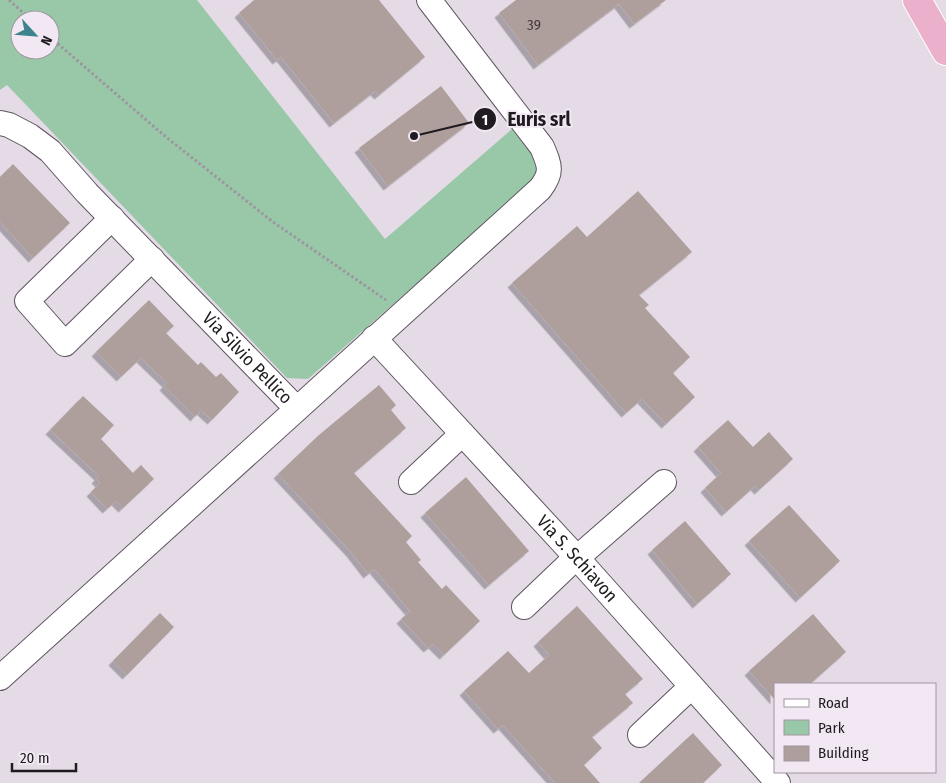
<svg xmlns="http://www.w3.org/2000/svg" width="946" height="783" font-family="'Fira Sans Condensed',sans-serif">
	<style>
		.green { fill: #98c8a8; fill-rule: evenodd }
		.building { fill: #af9f9c; filter: url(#shadow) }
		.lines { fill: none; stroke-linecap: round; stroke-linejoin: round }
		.minor-casing { stroke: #5d555f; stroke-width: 26 }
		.trunk-casing { stroke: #fff; stroke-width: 30 }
		.path { stroke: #9d959f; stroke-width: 3; stroke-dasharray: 2.5 2.5; stroke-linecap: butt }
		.minor { stroke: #fff; stroke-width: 24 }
		.trunk { stroke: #ebb0cc; stroke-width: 28 }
		.labels { text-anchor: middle; stroke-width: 4; stroke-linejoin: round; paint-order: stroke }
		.number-label { font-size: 15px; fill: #433c3f }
		.street-label { font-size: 18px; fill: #1f1b20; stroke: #f2e8f4 }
		.leader { fill: none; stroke: #1f1b20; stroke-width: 2 }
		.callout-dot { fill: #1f1b20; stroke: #f2e8f4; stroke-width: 2 }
		.mark-label { font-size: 15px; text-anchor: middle; font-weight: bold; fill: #fff }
		.callout-label { font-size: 19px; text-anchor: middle; font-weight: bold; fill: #1f1b20; stroke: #f2e8f4; stroke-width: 4; stroke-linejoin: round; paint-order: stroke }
	</style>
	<defs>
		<filter id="shadow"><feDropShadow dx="-4.5" dy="4.5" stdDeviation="0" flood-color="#0004"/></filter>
	</defs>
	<rect width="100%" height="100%" fill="#e5dbe7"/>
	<path class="green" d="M0 0H197L385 239 512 129 538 160 537 178 308 379 287 378 7 85 0 90ZM20 20H50V50H20Z"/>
	<path class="building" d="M254 0H379L425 57 379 95 375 91 334 123 281 57 277 60 239 13Z
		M516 0H666L634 24 619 4 538 65 499 13Z
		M441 86 469 123 388 186 359 148Z
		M13 164 70 223 33 258 0 222V177Z
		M638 191 692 252 639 295 649 305 645 308 690 357 673 373 695 397 666 424 642 399 626 413 512 283 577 226 587 237Z
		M149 300 174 326 166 333 198 365 201 362 216 377 221 373 239 392 212 420 201 410 195 417 164 386 167 383 141 358 121 377 96 352Z
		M379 385 396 405 391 410 406 428 354 473 412 536 406 542 421 560 418 562 442 589 446 585 480 621 444 655 433 644 428 648 401 619 410 611 374 569 368 574 351 552 278 474 319 435Z
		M83 396 114 425 101 439 133 473 141 465 154 479 123 508 116 501 107 509 91 492 100 483 96 479 99 476 50 430Z
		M728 420 753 447 769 432 793 459 759 490 755 486 726 512 705 488 721 473 698 447Z
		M466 477 529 551 489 585 425 513Z
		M789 505 840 561 800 598 749 541Z
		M685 521 731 574 697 604 652 550Z
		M577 606 643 679 625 694 633 703 592 737 602 748 584 765 600 783H555L503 725 498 729 464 691 508 651 529 673 549 655 538 642Z
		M160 613 174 627 127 675 113 661Z
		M813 614 846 652 810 684H775V700L749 671Z
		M693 733 722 765 703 783H639Z"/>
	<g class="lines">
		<defs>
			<g id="minor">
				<path id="s1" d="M0 123 9 125 30 136 50 151 87 193 296 408"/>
				<path d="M112 218 27 301 65 344 152 259"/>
				<path id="s2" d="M374 338 578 559 778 783"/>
				<path d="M411 482 462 434"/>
				<path d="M524 607 568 565 578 559 586 550 664 482"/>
				<path d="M0 678 540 189C553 172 550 166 542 147L429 0"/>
				<path d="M640 735 691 687"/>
			</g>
			<path id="trunk" d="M917 0 946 51"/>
		</defs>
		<use href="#minor" class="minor-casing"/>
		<use href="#trunk" class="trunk-casing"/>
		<path class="path" d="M9 0 31 20
			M50 37 166 137 273 222 386 300"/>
		<use href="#minor" class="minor"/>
		<use href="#trunk" class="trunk"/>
	</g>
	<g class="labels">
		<g class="number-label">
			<text x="534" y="30">39</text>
		</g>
		<g class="street-label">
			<text dy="6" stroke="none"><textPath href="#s1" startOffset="344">Via Silvio Pellico</textPath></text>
			<text dy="6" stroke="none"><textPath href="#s2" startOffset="300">Via S. Schiavon</textPath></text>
		</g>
	</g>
	<path class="leader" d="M414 136L485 119"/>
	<g class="callout-dot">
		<circle cx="414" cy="136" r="5"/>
		<circle cx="485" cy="119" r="12"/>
	</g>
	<g class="mark-label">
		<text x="485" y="125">1</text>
	</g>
	<g class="callout-label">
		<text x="539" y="126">Euris srl</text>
	</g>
	<rect x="774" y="683" width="162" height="90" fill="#f2e8f4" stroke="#9e969f"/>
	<rect x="784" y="699" width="25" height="8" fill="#ffffff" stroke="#9e969f"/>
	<text x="818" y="708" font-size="15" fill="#1f1b20">Road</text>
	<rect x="784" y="720" width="25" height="15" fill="#98c8a8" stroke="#9e969f"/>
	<text x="818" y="733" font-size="15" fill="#1f1b20">Park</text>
	<rect x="784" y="746" width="25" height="15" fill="#af9f9c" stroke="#9e969f"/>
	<text x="818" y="758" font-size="15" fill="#1f1b20">Building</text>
	<g transform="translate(35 35) rotate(116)"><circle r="24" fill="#f2e8f4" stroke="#9e969f"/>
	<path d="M0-4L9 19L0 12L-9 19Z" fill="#3d848e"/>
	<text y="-8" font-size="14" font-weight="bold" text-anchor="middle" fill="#1f1b20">N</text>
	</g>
	<path d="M12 763v8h64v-8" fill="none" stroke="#1f1b20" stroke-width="2.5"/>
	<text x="20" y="763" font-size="15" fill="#1f1b20" stroke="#f2e8f4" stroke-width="4" paint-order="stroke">20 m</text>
</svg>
